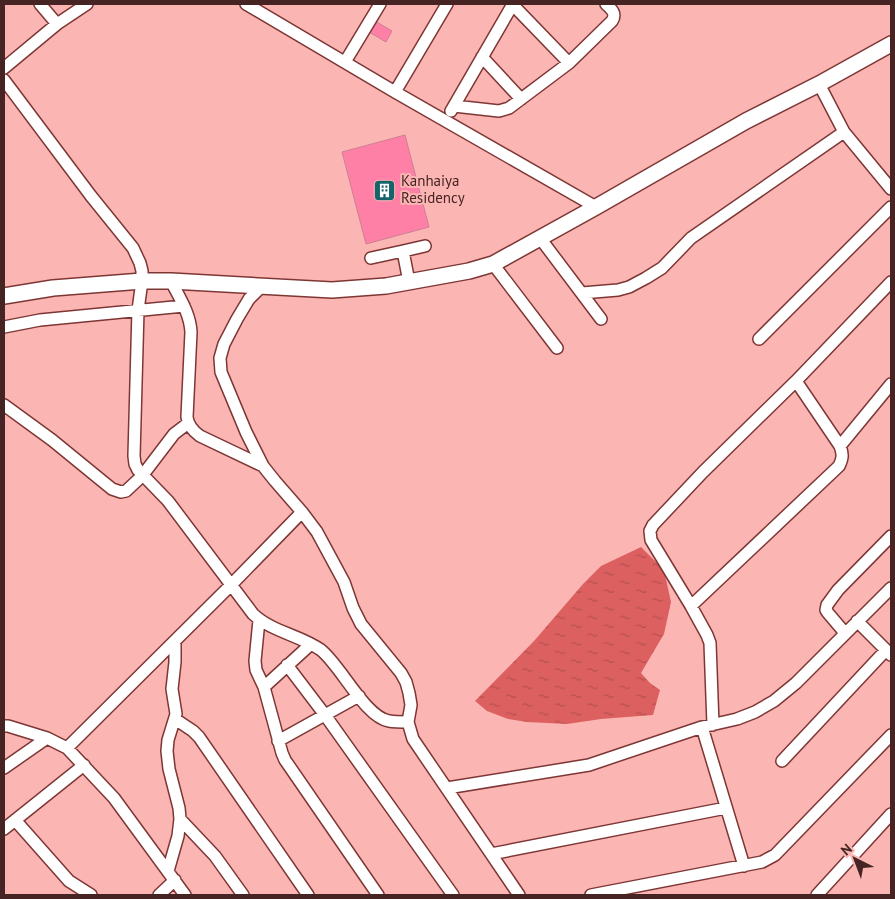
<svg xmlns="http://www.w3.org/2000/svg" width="895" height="899" font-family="'PT Sans',sans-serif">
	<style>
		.water { fill: url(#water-ripples) }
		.building { fill: #ff80a6; stroke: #cd7f94 }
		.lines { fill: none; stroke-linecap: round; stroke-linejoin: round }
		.street-casing { stroke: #7e3635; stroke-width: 14 }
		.secondary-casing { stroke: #7e3635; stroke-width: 18 }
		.street { stroke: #fff; stroke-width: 11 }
		.secondary { stroke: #fff; stroke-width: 15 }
		.labels { text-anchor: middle; stroke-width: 4; stroke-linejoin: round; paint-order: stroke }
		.poi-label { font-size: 15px; fill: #452423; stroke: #fbb6b3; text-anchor: start }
	</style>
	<defs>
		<pattern id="water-ripples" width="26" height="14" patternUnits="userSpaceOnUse" patternTransform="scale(1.25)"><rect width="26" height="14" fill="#dd6060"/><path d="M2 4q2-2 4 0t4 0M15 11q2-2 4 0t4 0" fill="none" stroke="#b54f4f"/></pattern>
	</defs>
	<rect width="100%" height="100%" fill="#fbb6b3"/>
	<path class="water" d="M641 547 664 570 671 602 664 634 641 673 650 683 660 690 653 715 601 719 567 724 527 722 508 719 487 711 475 701 534 641 583 584 601 566Z"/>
	<path class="building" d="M375 21 392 31 386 42 369 32Z
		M405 135 429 227 366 244 342 152Z"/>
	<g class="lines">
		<defs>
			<path id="street" d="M40 4 57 24
				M246 4 395 92 596 207
				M512 4 569 63
				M482 57 521 99
				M345 62 380 4
				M4 68 57 24 87 4
				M4 80 91 196 133 248 140 263 142 271V281L138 310 134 456 135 464 138 470 168 501 253 614C272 632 300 635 321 650 341 666 365 717 389 721 395 722 402 722 408 722
				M819 84 844 132 891 189
				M395 92 447 4
				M454 106 499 111 509 108 569 63 612 21C617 13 611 9 606 4
				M451 111 513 4
				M540 238 601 319
				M403 251 425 246
				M371 258 403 251 409 282
				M493 264 557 348
				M171 281C179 297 190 313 191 332L187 417C188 426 193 431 200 436L263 466
				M262 286 249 299 237 319 224 344 220 358 221 372 246 432 263 466 275 481 302 512 317 532 344 582 353 608 361 624 401 673 406 682 409 693 411 705 408 722 413 739 519 895
				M582 293 618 290 629 287 646 278 662 268 691 238 844 132
				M4 327 40 320 184 306
				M759 339 891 207
				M4 405 52 440 112 489 121 492 126 491 142 476 174 434 187 424
				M840 446 891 384
				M691 606 839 466C843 458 843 454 840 446L796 381
				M259 620 255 661 256 670 264 687 282 753 285 760 378 895
				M857 621 891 655
				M845 633 828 613 826 610 827 605 838 590 891 536
				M287 665 325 715 453 895
				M264 687 311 644
				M175 719 193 731 199 737 308 895
				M713 725 710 643 707 635 691 606 651 540 650 531 653 525 703 472 796 381 891 282
				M4 726H8L47 738 67 748 114 798 185 895
				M702 727 744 866
				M278 741 359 696
				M67 748 231 585 302 512
				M782 761 886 650
				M4 768 47 738
				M447 788 589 765 702 727 737 719 755 712 774 701 796 683 891 588
				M180 819 215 856 243 895
				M15 820 69 881 91 895
				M4 829 84 765
				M491 854 726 808
				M168 871 178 836 180 819 179 808 169 769 167 751 168 740 176 714 172 689 175 662V642
				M159 895 175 880
				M591 895 762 862 775 855 891 735
				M817 895 891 814"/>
			<path id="secondary" d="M4 296 53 288 142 281H171L332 290 386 286 469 271 493 264 596 207 746 121 819 84 891 44"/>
		</defs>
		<use href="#street" class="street-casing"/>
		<use href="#secondary" class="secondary-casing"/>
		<use href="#street" class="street"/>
		<use href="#secondary" class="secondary"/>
	</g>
	<defs>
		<symbol id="building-square" viewBox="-11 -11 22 22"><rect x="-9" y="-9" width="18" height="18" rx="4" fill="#15646a" stroke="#fbb6b3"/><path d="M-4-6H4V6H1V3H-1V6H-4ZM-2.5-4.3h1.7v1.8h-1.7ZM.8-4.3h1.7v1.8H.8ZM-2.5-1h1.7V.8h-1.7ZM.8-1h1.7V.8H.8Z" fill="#fff"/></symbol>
	</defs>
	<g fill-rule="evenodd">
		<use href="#building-square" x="372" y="178" width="25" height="25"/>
	</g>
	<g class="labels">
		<g class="poi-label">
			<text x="401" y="186">Kanhaiya<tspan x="401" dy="17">Residency</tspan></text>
		</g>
	</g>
	<rect width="895" height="899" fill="none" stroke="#452423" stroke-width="10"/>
	<g transform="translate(855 859) rotate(318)" stroke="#fbb6b3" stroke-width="4" paint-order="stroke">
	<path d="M0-4L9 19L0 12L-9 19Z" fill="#452423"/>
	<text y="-8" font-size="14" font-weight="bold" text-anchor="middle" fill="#452423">N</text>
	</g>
</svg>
